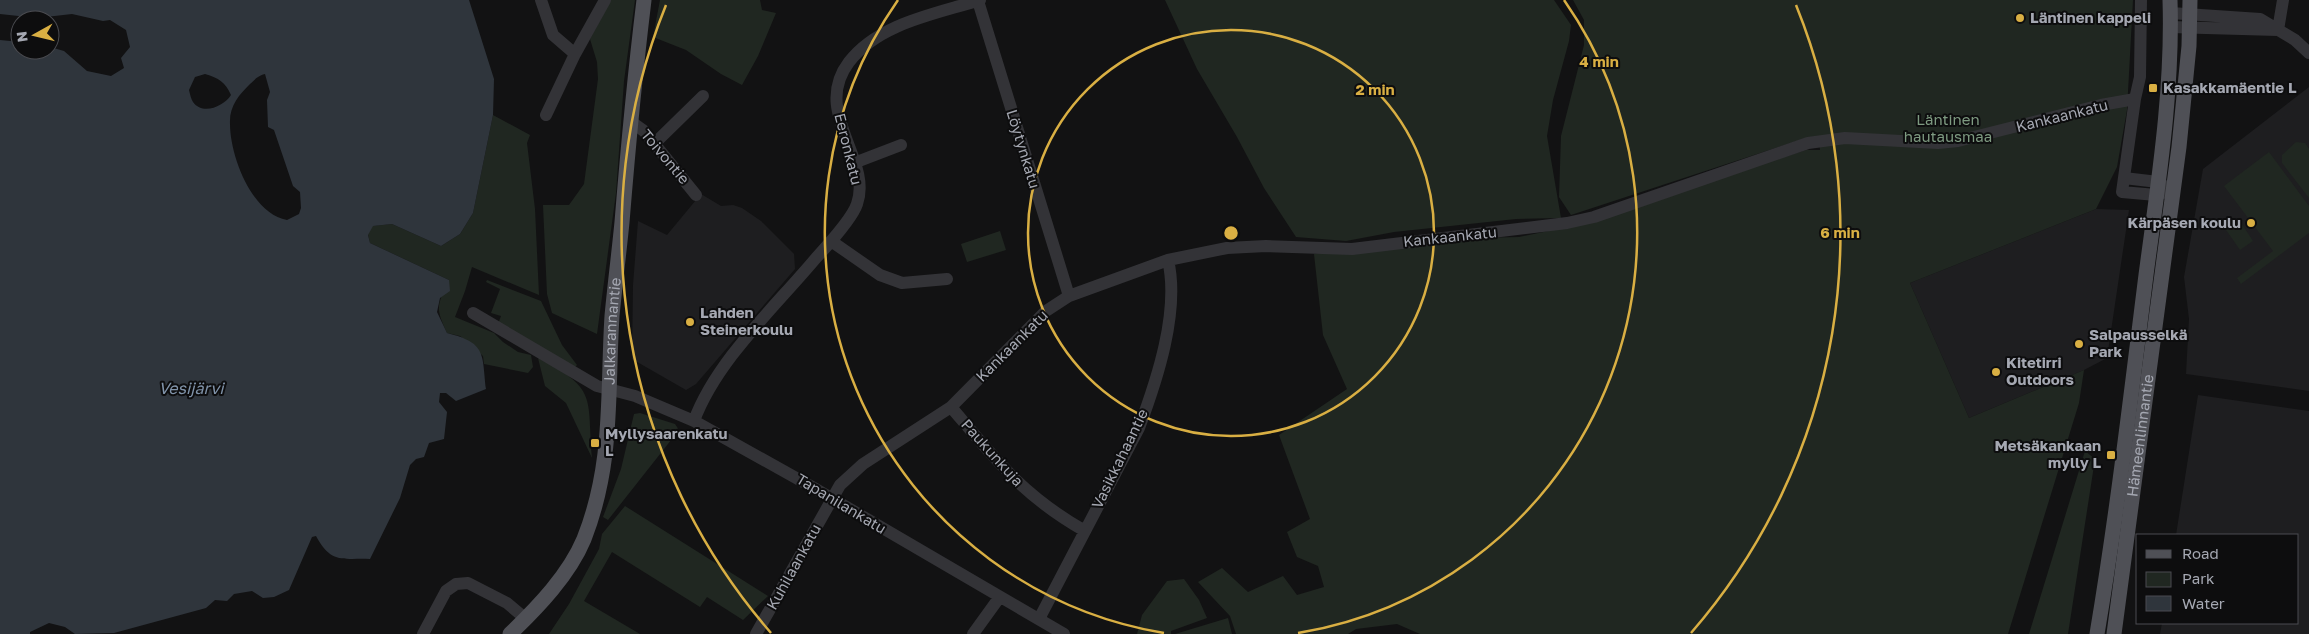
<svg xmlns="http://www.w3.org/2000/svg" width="2309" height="634" font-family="'Golos Text',sans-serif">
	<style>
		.built { fill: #1e1e20 }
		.green { fill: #202721 }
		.water { fill: #2f353c; fill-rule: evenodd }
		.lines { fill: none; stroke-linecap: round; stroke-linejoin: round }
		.minor { stroke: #333337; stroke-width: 12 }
		.major { stroke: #4f5056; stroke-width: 15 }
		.ring { fill: none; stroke: #d9af43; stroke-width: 2.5 }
		.poi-dot { fill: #d9af43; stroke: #0d0d0e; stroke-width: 2 }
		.labels { text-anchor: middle; stroke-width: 4; stroke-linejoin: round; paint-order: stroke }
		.poi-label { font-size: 15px; font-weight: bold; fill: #a5a8b2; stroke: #0d0d0e; text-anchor: start }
		.street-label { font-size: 15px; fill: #a5a8b2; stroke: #0d0d0e }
		.park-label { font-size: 15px; fill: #7e9a81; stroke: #0d0d0e }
		.water-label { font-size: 16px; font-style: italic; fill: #8093a9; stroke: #0d0d0e }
		.centre { fill: #d9af43; stroke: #0d0d0e; stroke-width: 2.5 }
		.ring-label { font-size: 15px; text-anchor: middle; font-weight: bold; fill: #d9af43; stroke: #0d0d0e; stroke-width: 4; stroke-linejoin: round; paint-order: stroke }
	</style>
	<rect width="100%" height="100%" fill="#121213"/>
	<path class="built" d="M2309 87V391L2186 374 2189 319 2184 277 2203 169Z
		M701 194 721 206 733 205 742 208 761 221 794 254 795 269 696 384 686 390 632 359 633 285 638 221 667 235Z
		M2096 209 2129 210 2107 358 2084 370 1969 418 1910 283Z
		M2198 395 2309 411V634H2160L2162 623H2298V535H2176Z"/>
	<path class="green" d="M611 0H635L624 81 616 193 597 334 552 313 547 294 543 205H569L584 184 598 79 597 62 590 39Z
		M660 0H760L762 10 776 13 758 56 742 85 721 74 686 50 653 37Z
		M1165 0H1554L1571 25 1569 41 1553 100 1547 136 1561 218 1516 219 1394 232 1346 241 1296 237 1264 188 1237 137 1197 69Z
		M1573 0H2133L2127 110 2117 167 2096 209 1910 283 1969 418 2084 370 2079 403 2008 634H1420L1397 624 1356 629 1348 634H1236L1230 616 1198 582 1222 568 1248 592 1283 576 1297 595 1324 587 1318 566 1297 557 1287 532 1310 519 1279 435 1347 389 1323 335 1314 254 1478 238 1519 237 1563 228 1806 150H1820L1819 138H1806L1571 215 1559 197 1561 136 1584 45V20Z
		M493 115 530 135 527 143 535 209 539 295 472 267 465 291 455 317 494 333 503 342 518 352 531 355 533 367 528 373 484 364 483 356 460 336 447 333C435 307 437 306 449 280L370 243 368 234 372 226 392 224 441 246 460 234 473 213Z
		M2296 142 2305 143 2309 149V198L2282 163V155Z
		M2269 152 2309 206V233L2241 284 2237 278 2273 251 2224 186Z
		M2238 218 2253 241 2240 250 2224 227Z
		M1000 231 1006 250 967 262 961 244Z
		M487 280 541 301 562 345 577 365 575 367 498 324 501 316 491 313 500 289 486 282Z
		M538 358C598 389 587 396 592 458L566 403 545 386Z
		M640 413 675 424 679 430 608 520 603 517 621 469 634 414Z
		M2085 451 2095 459 2068 634H2029Z
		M625 506 768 596 743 620 707 597 700 607 612 552 584 601 640 634H549L569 604 599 549 602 534Z
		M1184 579 1199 600 1207 618 1171 631V634H1137L1142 615 1167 581Z
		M1228 618 1232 634H1175Z"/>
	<path class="water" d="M0 0H469L494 79 493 115 473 213 460 234 441 246 392 224 373 226 368 235 370 243 449 280 450 291 440 298 437 312 447 333C487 343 482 354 486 389L456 401 446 393H440L439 402 447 412 444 439 429 443 424 457 416 459 410 465 400 498 370 559C342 558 331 564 316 536L312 537 289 590 274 597 263 598 252 591 234 594 227 601 215 600 206 608 114 633 75 634 65 627 49 623 30 632V634H0V40L20 42V50H50V47L64 51 87 71 111 76 124 68 121 58 130 47 126 30 110 20 103 21 72 14 37 18 0 14ZM205 74C219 78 225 82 231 95 224 106 203 116 193 102 191 99 190 94 189 90L195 77ZM265 74 270 92 267 100 268 127 274 130 293 186 300 192 301 208 299 214 287 220C252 214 230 156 230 124 229 106 239 95 250 84 256 79 257 76 265 74Z"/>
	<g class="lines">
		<path class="minor" d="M541 0 553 35 575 54
			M2141 0 2140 77 2135 99 2122 192 2156 195 2166 192
			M978 1 1069 296
			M2171 13 2260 19 2295 40 2309 53
			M2170 27 2278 30
			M2278 30 2283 0
			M546 115 575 54 605 0
			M630 121 644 131 696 195
			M655 143 703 96
			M854 163 901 145
			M2124 178 2158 182 2166 187
			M831 241 880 275 902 283 947 279
			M473 313 597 386 635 396 694 421 814 488 1064 634
			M951 407C995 459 1023 496 1085 531
			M694 421C716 361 775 307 816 258 828 245 852 219 857 204 873 159 811 112 849 62 879 23 936 14 980 0
			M1039 619 1139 428C1157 380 1180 311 1168 260
			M423 634 446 591 456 584 468 583 507 603 526 619
			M756 634 840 485 863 464 951 407 1046 311 1069 296 1168 260 1227 248 1266 246 1352 249 1567 223 1594 217 1808 143 1845 138 1938 143 1958 141 2101 105 2135 99
			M973 634 999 598"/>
		<g class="major">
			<path id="s1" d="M510 634C538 607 569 575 584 539 614 463 607 395 612 316 615 284 619 253 622 222 628 148 635 74 644 0"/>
			<path d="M2097 634C2117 515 2131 395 2146 275 2158 184 2173 91 2170 0"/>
			<path id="s2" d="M2114 634 2179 147 2189 46 2190 0"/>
		</g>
	</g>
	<g class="ring">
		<circle cx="1231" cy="233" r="203"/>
		<path d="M1164 633A406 406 0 0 1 898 0M1564 0A406 406 0 0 1 1298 633"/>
		<path d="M771 633A609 609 0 0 1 666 5M1796 5A609 609 0 0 1 1691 633"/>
	</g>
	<g class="poi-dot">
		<circle cx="2020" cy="18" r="5"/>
		<rect x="2148" y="83" width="10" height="10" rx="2.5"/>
		<circle cx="2251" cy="223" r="5"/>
		<circle cx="690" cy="322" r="5"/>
		<circle cx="2079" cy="344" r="5"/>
		<circle cx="1996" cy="372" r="5"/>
		<rect x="590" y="438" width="10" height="10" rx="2.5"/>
		<rect x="2106" y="450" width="10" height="10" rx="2.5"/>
	</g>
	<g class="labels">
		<g class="poi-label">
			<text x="2030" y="23">Läntinen kappeli</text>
			<text x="2163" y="93">Kasakkamäentie L</text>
			<text x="2241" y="228" text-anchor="end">Kärpäsen koulu</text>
			<text x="700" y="318">Lahden<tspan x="700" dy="17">Steinerkoulu</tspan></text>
			<text x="2089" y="340">Salpausselkä<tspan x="2089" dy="17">Park</tspan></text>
			<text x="2006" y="368">Kitetirri<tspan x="2006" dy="17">Outdoors</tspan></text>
			<text x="605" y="439">Myllysaarenkatu<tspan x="605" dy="17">L</tspan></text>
			<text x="2101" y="451" text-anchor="end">Metsäkankaan<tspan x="2101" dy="17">mylly L</tspan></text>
		</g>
		<g class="street-label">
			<text transform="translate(2062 116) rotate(-14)" y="5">Kankaankatu</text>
			<text transform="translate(848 149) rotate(76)" y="5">Eeronkatu</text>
			<text transform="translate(1023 149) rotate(73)" y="5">Löytynkatu</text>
			<text transform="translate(665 157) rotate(50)" y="5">Toivontie</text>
			<text transform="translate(1450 237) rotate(-6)" y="5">Kankaankatu</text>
			<text dy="5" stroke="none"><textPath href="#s1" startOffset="332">Jalkarannantie</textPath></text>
			<text transform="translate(1012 346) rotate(-45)" y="5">Kankaankatu</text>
			<text dy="5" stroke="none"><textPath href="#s2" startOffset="200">Hämeenlinnantie</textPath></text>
			<text transform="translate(992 453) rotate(48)" y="5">Paukunkuja</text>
			<text transform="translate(1120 459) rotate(-64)" y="5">Vasikkahaantie</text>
			<text transform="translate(841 504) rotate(31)" y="5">Tapanilankatu</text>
			<text transform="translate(794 567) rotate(-61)" y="5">Kuhilaankatu</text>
		</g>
		<g class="park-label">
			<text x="1948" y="125">Läntinen<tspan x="1948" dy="17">hautausmaa</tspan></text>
		</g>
		<g class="water-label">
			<text x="191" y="394">Vesijärvi</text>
		</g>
	</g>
	<circle cx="1231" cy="233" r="8" class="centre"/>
	<g class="ring-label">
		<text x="1599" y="67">4 min</text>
		<text x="1375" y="95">2 min</text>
		<text x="1840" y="238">6 min</text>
	</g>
	<rect x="2136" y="534" width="162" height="90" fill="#0d0d0e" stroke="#4a4b50"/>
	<rect x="2146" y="550" width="25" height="8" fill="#4f5056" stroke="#4a4b50"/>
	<text x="2182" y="559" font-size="15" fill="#a5a8b2">Road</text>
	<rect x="2146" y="572" width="25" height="15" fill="#202721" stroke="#4a4b50"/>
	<text x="2182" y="584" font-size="15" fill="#a5a8b2">Park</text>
	<rect x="2146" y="596" width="25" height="15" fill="#2f353c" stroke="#4a4b50"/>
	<text x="2182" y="609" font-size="15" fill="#a5a8b2">Water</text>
	<g transform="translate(35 35) rotate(262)"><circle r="24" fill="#0d0d0e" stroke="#4a4b50"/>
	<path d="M0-4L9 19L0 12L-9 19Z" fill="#d9af43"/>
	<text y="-8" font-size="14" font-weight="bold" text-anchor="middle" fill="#a5a8b2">N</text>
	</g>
</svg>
